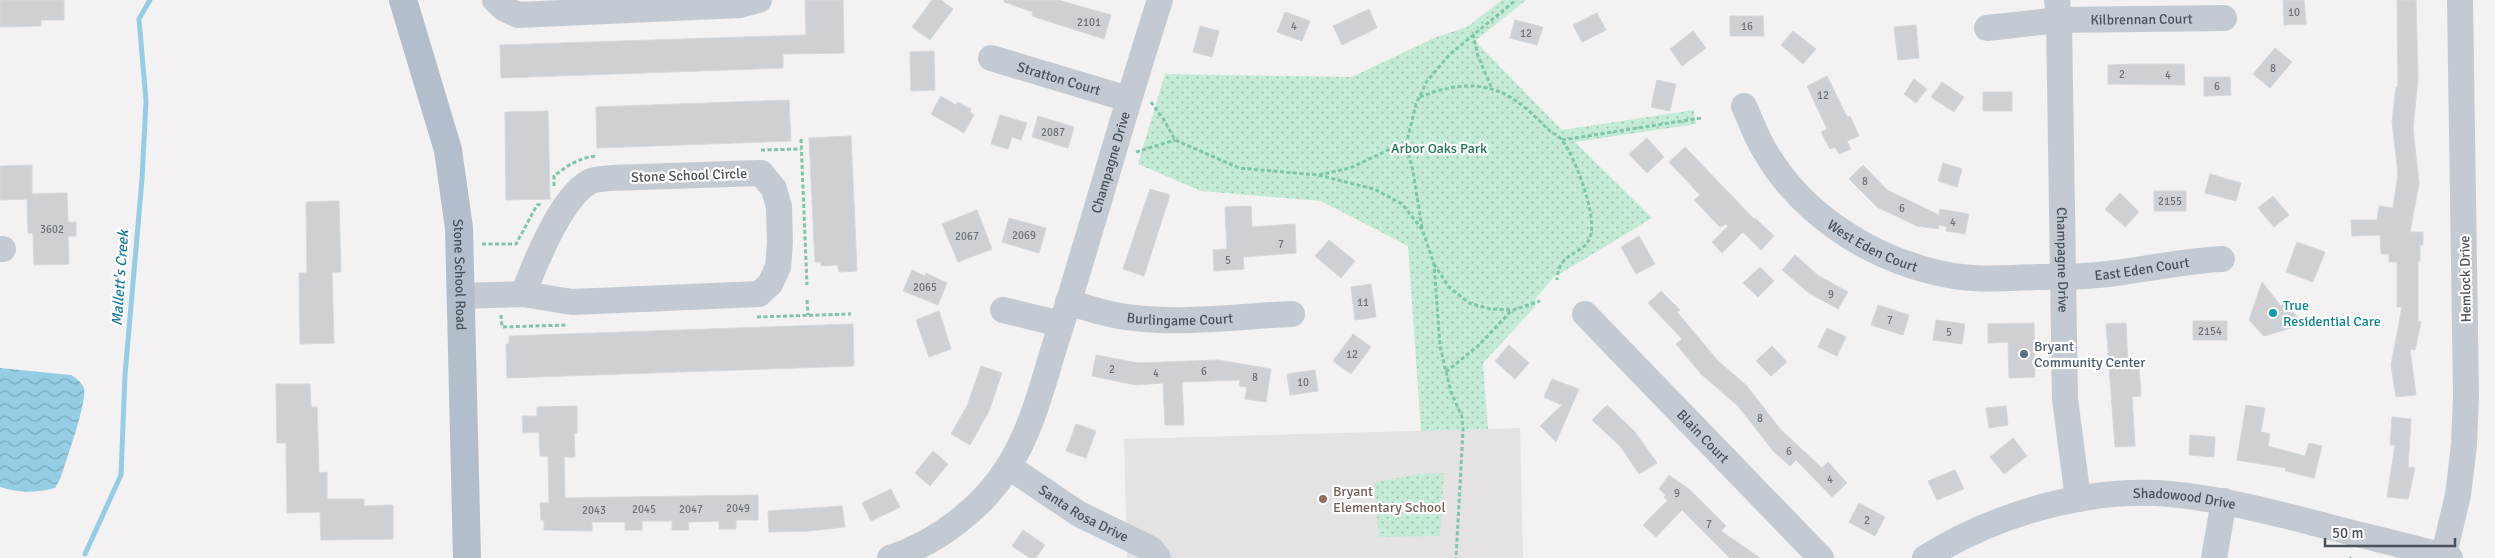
<svg xmlns="http://www.w3.org/2000/svg" width="2495" height="558" font-family="Signika,sans-serif">
	<style>
		.education { fill: #e4e2e2 }
		.park { fill: url(#park-dots) }
		.water { fill: url(#water-waves) }
		.lines { fill: none; stroke-linecap: round; stroke-linejoin: round }
		.stream { stroke: #95cee4; stroke-width: 5 }
		.building { fill: #ced0d4; stroke: #d5d7db }
		.path { stroke: #7fc6a8; stroke-width: 3; stroke-dasharray: 4 2.5; stroke-linecap: butt }
		.minor { stroke: #c3cad1; stroke-width: 26 }
		.major { stroke: #b3becc; stroke-width: 28 }
		.culture-dot { fill: #0f9aa8; stroke: #fff; stroke-width: 2 }
		.service-dot { fill: #5c6f8a; stroke: #fff; stroke-width: 2 }
		.education-dot { fill: #8d6e63; stroke: #fff; stroke-width: 2 }
		.labels { text-anchor: middle; stroke-width: 4.5; stroke-linejoin: round; paint-order: stroke }
		.number-label { font-size: 11px; fill: #6b727a }
		.street-label { font-size: 14px; fill: #4a525c; stroke: #fff }
		.park-label { font-size: 14px; fill: #217752; stroke: #fff }
		.culture-label { font-size: 14px; fill: #0d838f; stroke: #fff; text-anchor: start }
		.service-label { font-size: 14px; fill: #4e5e75; stroke: #fff; text-anchor: start }
		.education-label { font-size: 14px; fill: #785e54; stroke: #fff; text-anchor: start }
		.water-label { font-size: 15px; font-style: italic; fill: #1b7a9f; stroke: #fff }
	</style>
	<defs>
		<pattern id="park-dots" width="8" height="8" patternUnits="userSpaceOnUse" patternTransform="scale(1.25)"><rect width="8" height="8" fill="#c4ebd6"/><path d="M2 2h.1M6 6h.1" fill="none" stroke="#a1c1b1" stroke-width="1.8" stroke-linecap="round"/></pattern>
		<pattern id="water-waves" width="16" height="10" patternUnits="userSpaceOnUse" patternTransform="scale(1.25)"><rect width="16" height="10" fill="#95cee4"/><path d="M0 5q4-4 8 0t8 0" fill="none" stroke="#7caabc"/></pattern>
	</defs>
	<rect width="100%" height="100%" fill="#f3f1f1"/>
	<path class="education" d="M1520 428 1523 558H1127L1124 439Z"/>
	<path class="park" d="M1502 0H1526L1475 41 1562 130 1694 110 1696 124 1575 142 1652 218 1553 278 1536 298 1535 307 1483 363 1488 429 1421 431 1408 246 1321 201 1201 191 1138 164 1165 74 1352 77 1434 38 1467 27Z
		M1444 473 1440 536 1379 537 1374 482 1421 474Z"/>
	<path class="water" d="M0 368 71 375C77 379 82 382 84 389 87 403 66 460 61 477L55 488C37 493 18 493 0 487Z"/>
	<g class="lines">
		<path class="stream" d="M85 554 121 475 125 375 142 179 146 101 139 19 150 0"/>
	</g>
	<path class="building" d="M0 0H64V20H41V26L0 27Z
		M805 0H843L844 53 783 54V68L501 78 500 45 806 35Z
		M932 0H941L953 9 930 40 912 27Z
		M1004 0H1058L1111 15 1104 39 1032 16 1033 12 1004 2Z
		M2283 0H2304L2306 24 2284 25Z
		M2397 0H2416L2418 79 2413 128 2419 184 2410 232H2423V245H2420V261H2418V321L2421 322 2415 350 2410 349 2416 395 2396 397 2391 365 2402 307H2397V262H2389V254H2381L2380 235 2352 236 2351 220H2377L2379 206 2393 208 2398 173 2392 122 2396 87H2398Z
		M1369 9 1377 28 1342 45 1333 26Z
		M1285 12 1310 21 1302 41 1277 32Z
		M1597 13 1606 30 1582 42 1573 25Z
		M1730 16H1763L1764 36H1730Z
		M1515 20 1543 27 1537 45 1510 38Z
		M1916 25 1919 58 1898 60 1894 27Z
		M1200 26 1219 31 1212 57 1193 52Z
		M1693 31 1706 48 1682 66 1670 49Z
		M1793 31 1816 49 1803 64 1781 45Z
		M2275 48 2292 62 2270 88 2253 74Z
		M934 51 935 90 911 91 910 52Z
		M2136 64H2184L2185 85 2108 84V65Z
		M1827 76 1847 117 1850 116 1859 136 1847 141 1851 149 1839 154 1835 147 1830 149 1821 132 1827 129 1807 86Z
		M2204 77H2230L2231 95 2204 96Z
		M1914 79 1927 89 1916 103 1904 94Z
		M1657 80 1676 84 1670 111 1651 107Z
		M1942 82 1964 97 1954 112 1931 97Z
		M1983 92H2012V111H1983Z
		M941 96 956 105 957 102 971 109 970 112 974 115 964 133 931 114Z
		M789 100 791 141 597 148 596 107Z
		M548 111 550 199 506 200 505 112Z
		M1000 115 1027 123 1021 140 1012 137 1008 149 991 144Z
		M1038 116 1074 127 1068 148 1032 137Z
		M851 136 857 271 839 272 838 265 821 266V262H815L809 138Z
		M1647 138 1664 157 1647 173 1629 154Z
		M1685 147 1754 219 1755 218 1774 236 1761 250 1743 232 1722 253 1712 242 1728 226 1726 224 1720 227 1694 200 1700 195 1669 162Z
		M1943 163 1962 169 1957 187 1938 181Z
		M32 165V194L67 193 68 222H76V236H68L69 264 34 265 33 233H28L27 199 0 200V166Z
		M1863 165 1887 190 1939 215 1940 209 1969 214 1965 234 1946 231 1947 227 1939 225 1938 229 1917 226 1877 207 1849 179Z
		M2210 174 2241 183 2236 201 2205 193Z
		M1150 189 1170 195 1144 276 1123 269Z
		M2154 191H2186V211H2154Z
		M2120 193 2139 212 2125 227 2105 209Z
		M2273 196 2289 215 2274 227 2258 208Z
		M339 201 341 272H332L334 343 300 344 299 273H307L306 202Z
		M1251 206 1252 227 1295 224 1296 253 1243 257 1244 269 1214 271 1213 250 1227 249 1225 207Z
		M977 210 992 249 958 262 942 224Z
		M1009 218 1046 228 1039 253 1002 242Z
		M1639 236 1655 264 1636 274 1621 247Z
		M1329 240 1355 261 1341 278 1315 256Z
		M2297 242 2325 252 2313 282 2286 272Z
		M1795 255 1819 276 1848 292 1838 309 1809 293 1782 270Z
		M1760 267 1774 281 1758 297 1743 283Z
		M912 270 925 276 926 273 947 283 938 305 903 291Z
		M2262 282 2281 306 2284 303 2305 324 2264 336 2249 320Z
		M1371 284 1376 317 1355 320 1351 287Z
		M1661 291 1680 310 1677 312 1718 361 1746 385 1781 430 1822 468 1828 462 1847 483 1832 497 1796 460 1790 466 1774 452 1738 406 1701 374 1676 344 1682 339 1648 303Z
		M1878 305 1909 315 1903 335 1871 325Z
		M939 311 951 349 929 357 916 320Z
		M1936 320 1965 324 1962 344 1933 340Z
		M2193 321H2227V340H2193Z
		M2034 323 2035 377 2009 378 2008 342 1988 343V324Z
		M2126 323 2128 367 2139 366 2141 396 2132 397 2135 446 2115 447 2106 324Z
		M853 324 854 366 507 378 506 344H509V336Z
		M1827 328 1846 337 1837 356 1818 347Z
		M1353 334 1371 347 1351 374 1333 361Z
		M1509 345 1529 363 1515 379 1495 361Z
		M1772 346 1787 362 1771 376 1756 361Z
		M1096 355 1138 363 1218 360 1271 369 1266 402 1245 399 1247 387 1239 386 1240 380 1182 382 1184 425H1165L1163 383 1136 385 1092 376Z
		M981 366 1002 373 989 411 970 445 951 434 967 406Z
		M1315 370 1318 391 1290 395 1287 374Z
		M1552 379 1579 389 1556 442 1540 426 1562 405 1544 397Z
		M276 384H310L311 407H317L319 473 327 472V499H364V506L393 505V539L321 540 320 512 287 513 286 443H277Z
		M1607 405 1635 432 1657 463 1639 474 1620 446 1592 420Z
		M2246 405 2265 408 2261 432 2270 434 2268 446 2305 456 2309 443 2322 446 2314 478 2285 471 2286 468 2237 460Z
		M577 406V433H574L575 457H564L565 498 758 495V520H736V529H719V521L688 522 689 530H672V521H642V530H625V522H592V531L544 530V520H541L540 503H549L548 456H540L539 432 523 433 522 416H537V407Z
		M2006 406 2008 425 1989 428 1986 408Z
		M2392 417 2411 419 2408 467 2415 468 2408 499 2387 497 2395 445H2390Z
		M1076 424 1096 431 1086 458 1066 451Z
		M2190 435 2215 437 2214 457 2189 455Z
		M2013 438 2027 456 2004 474 1990 457Z
		M933 451 948 464 930 486 915 473Z
		M1955 470 1964 489 1937 500 1928 481Z
		M1669 475 1690 490 1726 526 1721 531 1760 558H1730L1682 510 1656 537 1643 525 1668 500 1664 497 1666 495 1659 489Z
		M891 489 900 507 871 521 862 503Z
		M1859 503 1885 517 1875 536 1849 522Z
		M842 506 845 527 808 531 769 532 768 511Z
		M1023 530 1045 545 1036 558H1030L1012 546Z"/>
	<g class="lines">
		<path class="path" d="M1473 34 1478 56 1492 89
			M1420 97C1442 88 1468 82 1491 89 1515 95 1533 115 1550 131 1554 134 1559 136 1562 140 1575 157 1596 213 1591 234 1586 257 1559 248 1557 280
			M1151 102 1164 120 1175 140 1239 168 1318 175 1374 189 1402 204 1422 229 1434 264 1440 346 1451 392 1462 417 1463 430 1456 558
			M801 139 807 285
			M1562 140 1701 118
			M761 150 801 149
			M1136 152 1175 140
			M1319 175 1350 168 1395 147 1406 145
			M554 186V176C566 166 581 157 597 156
			M1422 228 1413 171 1406 145 1416 104 1427 81 1450 54 1516 0
			M482 244H516L537 205 541 204
			M1434 264 1449 287 1469 303 1490 309 1513 310 1540 301
			M807 300 808 315
			M501 315 502 327 568 325
			M757 317 851 314
			M1446 372 1479 345 1512 310
			M2350 558 2351 557"/>
		<g class="minor">
			<path d="M495 0 505 9 518 15 740 5 759 0"/>
			<path id="s1" d="M2057 0 2059 20 2065 399 2078 499"/>
			<path id="s2" d="M1987 28 2059 20 2224 18"/>
			<path id="s3" d="M991 58 1128 99"/>
			<path id="s4" d="M1744 106C1751 121 1756 137 1765 151 1802 215 1871 259 1943 274 1974 281 2007 278 2038 277 2058 277 2078 277 2098 275 2140 271 2180 261 2222 259"/>
			<path d="M0 249H3"/>
			<path d="M461 296 523 294 572 302 759 294 770 284 778 267 780 243 779 207 774 189 761 173 611 178C604 179 594 179 589 182 560 199 535 264 523 294"/>
			<path id="s5" d="M1068 302C1090 309 1112 316 1135 318 1185 324 1242 316 1292 314"/>
			<path d="M1003 310 1061 324"/>
			<path id="s6" d="M1585 314 1821 558"/>
			<path id="s7" d="M1009 467 1079 514 1151 549 1158 558"/>
			<path id="s8" d="M890 558C935 544 983 508 1008 467 1035 425 1045 373 1061 326 1095 218 1125 108 1160 0"/>
			<path id="s9" d="M1925 558C1995 514 2087 487 2170 494 2223 499 2274 513 2326 526 2367 537 2409 546 2450 558"/>
			<path d="M2214 558 2224 501"/>
			<path d="M2443 558 2458 495 2464 445 2466 395 2460 0"/>
		</g>
		<path class="major" id="s10" d="M403 0 448 150 459 228 467 558"/>
	</g>
	<circle class="culture-dot" cx="2273" cy="313" r="5"/>
	<circle class="service-dot" cx="2024" cy="354" r="5"/>
	<circle class="education-dot" cx="1323" cy="499" r="5"/>
	<g class="labels">
		<g class="number-label">
			<text x="2294" y="16">10</text>
			<text x="1089" y="26">2101</text>
			<text x="1294" y="30">4</text>
			<text x="1747" y="30">16</text>
			<text x="1526" y="37">12</text>
			<text x="2273" y="72">8</text>
			<text x="2122" y="78">2</text>
			<text x="2168" y="79">4</text>
			<text x="2217" y="90">6</text>
			<text x="1823" y="99">12</text>
			<text x="1053" y="136">2087</text>
			<text x="1865" y="185">8</text>
			<text x="2170" y="205">2155</text>
			<text x="1902" y="212">6</text>
			<text x="1953" y="226">4</text>
			<text x="52" y="233">3602</text>
			<text x="1024" y="239">2069</text>
			<text x="967" y="240">2067</text>
			<text x="1281" y="248">7</text>
			<text x="1228" y="264">5</text>
			<text x="925" y="291">2065</text>
			<text x="1831" y="298">9</text>
			<text x="1363" y="306">11</text>
			<text x="1890" y="324">7</text>
			<text x="2210" y="335">2154</text>
			<text x="1949" y="336">5</text>
			<text x="1352" y="358">12</text>
			<text x="1112" y="373">2</text>
			<text x="1204" y="375">6</text>
			<text x="1156" y="377">4</text>
			<text x="1255" y="381">8</text>
			<text x="1303" y="386">10</text>
			<text x="1760" y="422">8</text>
			<text x="1789" y="455">6</text>
			<text x="1830" y="483">4</text>
			<text x="1677" y="497">9</text>
			<text x="738" y="512">2049</text>
			<text x="644" y="513">2045</text>
			<text x="691" y="513">2047</text>
			<text x="594" y="514">2043</text>
			<text x="1867" y="524">2</text>
			<text x="1709" y="528">7</text>
		</g>
		<g class="street-label">
			<text dy="5" stroke="none"><textPath href="#s2" startOffset="155">Kilbrennan Court</textPath></text>
			<text dy="5" stroke="none"><textPath href="#s3" startOffset="71">Stratton Court</textPath></text>
			<text dy="5" stroke="none"><textPath href="#s8" startOffset="474">Champagne Drive</textPath></text>
			<text transform="translate(689 175) rotate(-2)" y="5">Stone School Circle</text>
			<text dy="5" stroke="none"><textPath href="#s4" startOffset="196">West Eden Court</textPath></text>
			<text dy="5" stroke="none"><textPath href="#s1" startOffset="260">Champagne Drive</textPath></text>
			<text dy="5" stroke="none"><textPath href="#s4" startOffset="472">East Eden Court</textPath></text>
			<text dy="5" stroke="none"><textPath href="#s10" startOffset="282">Stone School Road</textPath></text>
			<text transform="translate(2465 279) rotate(-91)" y="5">Hemlock Drive</text>
			<text dy="5" stroke="none"><textPath href="#s5" startOffset="114">Burlingame Court</textPath></text>
			<text dy="5" stroke="none"><textPath href="#s6" startOffset="170">Blain Court</textPath></text>
			<text dy="5" stroke="none"><textPath href="#s9" startOffset="272">Shadowood Drive</textPath></text>
			<text dy="5" stroke="none"><textPath href="#s7" startOffset="88">Santa Rosa Drive</textPath></text>
		</g>
		<g class="park-label">
			<text x="1439" y="153">Arbor Oaks Park</text>
		</g>
		<g class="culture-label">
			<text x="2283" y="310">True<tspan x="2283" dy="16">Residential Care</tspan></text>
		</g>
		<g class="service-label">
			<text x="2034" y="351">Bryant<tspan x="2034" dy="16">Community Center</tspan></text>
		</g>
		<g class="education-label">
			<text x="1333" y="496">Bryant<tspan x="1333" dy="16">Elementary School</tspan></text>
		</g>
		<g class="water-label">
			<text transform="translate(120 278) rotate(-86)" y="5">Mallett's Creek</text>
		</g>
	</g>
	<path d="M2325 538v8h130v-8" fill="none" stroke="#4a525c" stroke-width="2.5"/>
	<text x="2332" y="538" font-size="15" fill="#4a525c" stroke="#ffffff" stroke-width="4" paint-order="stroke">50 m</text>
</svg>
